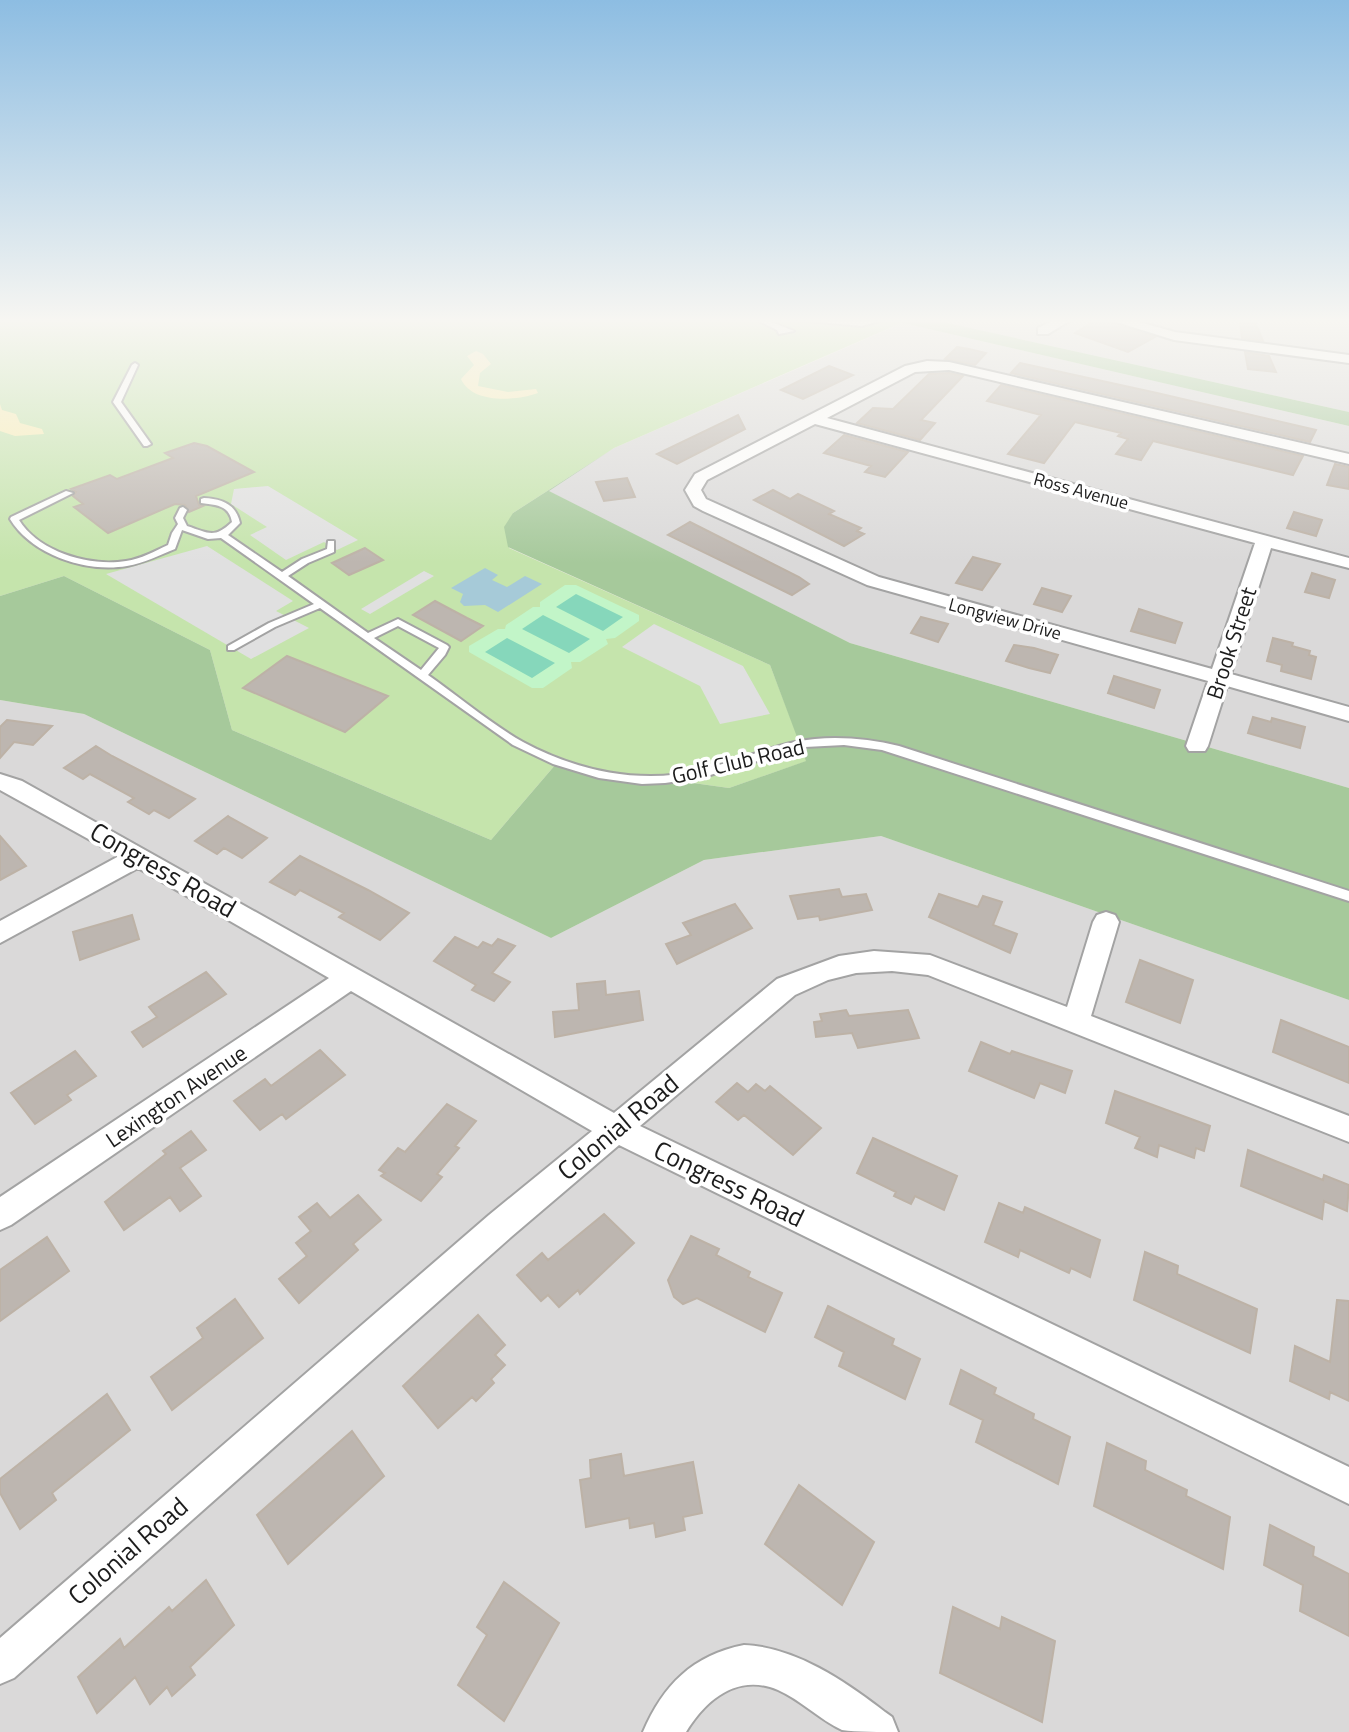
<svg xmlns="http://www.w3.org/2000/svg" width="1349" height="1732" font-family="'Titillium Web',sans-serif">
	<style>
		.residential { fill: #dad9d9 }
		.grass { fill: #c5e4ac }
		.forest { fill: #a6c99b }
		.sand { fill: #f9eeb5 }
		.park { fill: #c2f5c8 }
		.pitch { fill: #86d7bb }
		.parking { fill: #e0e0e0 }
		.water { fill: #a6cad8 }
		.building { fill: #bdb6b0; stroke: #bdb2a6; stroke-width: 2 }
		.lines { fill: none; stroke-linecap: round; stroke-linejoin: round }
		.service-casing { stroke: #a3a3a3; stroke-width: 4 }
		.minor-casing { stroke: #a3a3a3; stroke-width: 4 }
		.service { fill: #fff; fill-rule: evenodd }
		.minor { fill: #fff; fill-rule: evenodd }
		.labels { text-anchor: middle; stroke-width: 7; stroke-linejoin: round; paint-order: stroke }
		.far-street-label { font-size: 18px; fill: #1c1c1c; stroke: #fff }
		.street-label { font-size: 22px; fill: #1c1c1c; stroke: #fff }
		.near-street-label { font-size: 26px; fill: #1c1c1c; stroke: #fff }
	</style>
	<rect width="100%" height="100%" fill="#edeae3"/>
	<path class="residential" d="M934 320H1349V412Z
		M903 323 1349 426V788L850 643 548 491 614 448Z
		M0 700 84 714 551 938 704 860 881 836 1349 1000V1732H0Z"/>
	<path class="grass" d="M0 320H908L614 448 513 513 509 548 770 665 807 761 729 788 556 764 491 840 232 730 210 650 64 576 0 596Z"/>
	<path class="forest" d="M908 320H934L1349 412V426L903 323Z
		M614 448 549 491 850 643 1349 788V1000L881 836 704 860 551 938 84 714 0 700V596L64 576 210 650 232 730 491 840 556 764 729 788 806 761 770 665 508 547 504 527 513 513Z"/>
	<path class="sand" d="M476 351 483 354 491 364 480 373 478 386 508 392 536 389 538 393C516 401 472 404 461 379L474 365 467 356Z
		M0 404 2 410 16 414 20 423 42 429 44 434 15 436 0 431Z"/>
	<path class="park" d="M565 585H576L639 615V621L615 638 606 639 608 644 580 662H571L572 668 543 688H532L469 652V646L498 629H505L506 625 533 607H540V602Z"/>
	<path class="pitch" d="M576 594 623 617 603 631 556 607Z
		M543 615 590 639 569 653 522 629Z
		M507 638 555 663 532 678 485 652Z"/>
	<path class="parking" d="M268 486 358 540 337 550 324 542 286 560 250 535 267 527 231 504 234 489Z
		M207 546 293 601 276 611 309 628 251 659 106 574Z
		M424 571 434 576 370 614 361 609Z
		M654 624 743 666 770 714 720 724 700 686 622 647Z"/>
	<path class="water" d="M485 568 498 575 492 580 507 587 525 576 542 584 498 612 485 605 464 606 460 602 463 594 451 588Z"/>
	<path class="building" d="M1096 320H1107L1155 337 1128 352 1075 333Z
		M1240 322 1256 324 1263 341 1242 338Z
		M957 347 969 349 986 353 975 365 945 359Z
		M1245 352 1269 356 1276 372 1248 369Z
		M1020 363 1157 393 1316 430 1310 442 1011 373Z
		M829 366 853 375 803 399 781 390Z
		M949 373 963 376 921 420 935 423 920 440 857 423 873 408 893 409 929 374Z
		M1001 385 1303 456 1293 475 1153 441 1141 460 1116 454 1128 439 1118 436 1121 433 1075 422 1044 463 1008 454 1041 415 987 401Z
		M738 415 745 429 677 464 657 454Z
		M844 435 908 452 885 477 865 472 871 466 824 453Z
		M194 443 207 446 254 472 196 496 199 505 203 506 189 512 185 505 175 504 108 533 74 507 83 504 73 496 76 492 71 489 110 475 117 479 173 458 165 453Z
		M1335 464 1349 467V489L1327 485Z
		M627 478 635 497 604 501 596 482Z
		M773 490 790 499 798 494 834 511 829 514 861 528 857 531 864 534 844 546 754 500Z
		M1294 512 1322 520 1316 536 1287 528Z
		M690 522 799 577 809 584 792 595 668 535Z
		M365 548 383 560 349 575 332 563Z
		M973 557 1000 564 982 590 956 583Z
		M1312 573 1335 580 1329 598 1305 592Z
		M1042 588 1071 596 1062 612 1034 604Z
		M435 601 467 618 483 626 461 641 413 615Z
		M1139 609 1182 623 1175 643 1131 631Z
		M921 617 948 624 938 642 911 633Z
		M1273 638 1293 643 1292 646 1310 651 1309 655 1316 657 1311 679 1281 671 1282 665 1267 661Z
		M1014 645 1034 648 1058 655 1050 673 1029 668 1006 661Z
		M287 656 388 696 345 732 243 688Z
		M1114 676 1160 690 1154 708 1108 693Z
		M1253 717 1271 722 1272 718 1305 727 1300 748 1248 733Z
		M7 720 52 726 33 745 14 742 0 758V727Z
		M96 746 112 756 195 799 169 818 154 810 149 814 128 802 134 798 90 774 83 779 64 768Z
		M228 816 229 817 267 838 242 858 224 848 217 854 195 841Z
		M0 836 26 866 0 880Z
		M300 856 368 890 409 913 380 940 339 917 344 913 300 890 295 895 270 882Z
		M839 889 842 897 866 894 872 910 820 920 819 916 798 919 790 896Z
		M939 894 978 907 983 896 1002 902 993 925 1017 934 1010 953 929 917Z
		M735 904 752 928 677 964 666 944 691 935 683 923Z
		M132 915 139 939 80 960 73 932Z
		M455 937 478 948 483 942 492 946 498 939 515 946 492 973 510 982 494 1001 472 990 476 985 434 961Z
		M1140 960 1193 980 1180 1023 1126 1002Z
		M206 972 226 994 143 1047 132 1032 157 1017 149 1007Z
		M605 981 606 995 639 991 643 1020 555 1037 553 1012 579 1010 577 984Z
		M846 1010 849 1016 908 1010 919 1038 858 1048 852 1033 816 1037 814 1022 822 1021 820 1014Z
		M1281 1020 1349 1047V1083L1273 1052Z
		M981 1042 1010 1054 1012 1051 1072 1071 1065 1093 1040 1083 1034 1098 969 1071Z
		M320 1050 345 1075 286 1119 282 1114 260 1130 234 1101 265 1079 271 1086Z
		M75 1051 96 1076 67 1095 71 1100 35 1124 11 1093Z
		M737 1083 748 1092 756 1084 765 1091 770 1086 821 1128 793 1155 744 1115 738 1120 716 1102Z
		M1115 1091 1210 1126 1204 1151 1196 1148 1194 1158 1159 1145 1157 1157 1135 1148 1140 1137 1106 1123Z
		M447 1104 476 1121 455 1146 459 1148 437 1174 442 1177 421 1201 381 1176 385 1173 379 1170 398 1148 405 1152Z
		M191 1131 206 1150 180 1168 201 1196 180 1211 170 1197 124 1230 105 1202 166 1154 163 1151Z
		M873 1138 957 1176 944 1210 915 1196 911 1204 894 1196 896 1192 857 1173Z
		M1248 1150 1323 1180 1324 1175 1349 1185 1347 1211 1324 1201 1322 1219 1241 1186Z
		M358 1195 381 1220 353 1244 358 1250 299 1303 279 1279 307 1256 296 1243 311 1231 299 1217 317 1203 330 1218Z
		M999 1203 1023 1213 1025 1207 1100 1240 1090 1277 1071 1268 1069 1273 1020 1250 1018 1257 985 1242Z
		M604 1214 634 1243 580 1294 578 1290 559 1307 548 1295 541 1301 517 1275 542 1253 548 1260Z
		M691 1236 719 1249 716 1255 750 1272 748 1277 782 1293 765 1332 697 1298 683 1304 674 1297 668 1280Z
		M47 1237 69 1271 0 1321V1270Z
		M1145 1252 1178 1266 1177 1274 1257 1309 1250 1353 1134 1300Z
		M235 1299 263 1338 172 1410 151 1377 203 1338 197 1328Z
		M1337 1300 1349 1301V1401L1330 1392 1329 1399 1290 1381 1295 1346 1330 1362Z
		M828 1306 894 1339 892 1345 920 1359 905 1399 839 1366 844 1352 815 1337Z
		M478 1315 505 1345 495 1355 505 1365 491 1379 494 1383 476 1401 472 1397 438 1428 403 1386Z
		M961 1370 996 1388 994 1394 1034 1414 1033 1419 1070 1437 1058 1484 976 1442 983 1420 950 1404Z
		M107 1394 130 1430 52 1493 56 1500 20 1529 0 1493V1479Z
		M352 1431 384 1476 288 1564 257 1515Z
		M1107 1443 1146 1461 1145 1470 1187 1490 1186 1496 1230 1517 1223 1569 1094 1506Z
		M621 1454 624 1476 693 1462 702 1513 683 1517 685 1530 656 1537 654 1523 630 1528 629 1518 586 1527 580 1480 591 1478 590 1460Z
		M799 1485 874 1542 842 1605 765 1544Z
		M1270 1525 1314 1547 1313 1556 1349 1574V1636L1300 1611 1303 1585 1264 1565Z
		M206 1580 234 1625 190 1667 195 1675 172 1696 167 1687 150 1704 135 1677 97 1713 78 1677 120 1639 124 1648 169 1607 172 1611Z
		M504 1582 559 1623 504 1721 458 1685 487 1635 477 1627Z
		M953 1607 1000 1629 1002 1617 1055 1641 1042 1722 940 1673Z"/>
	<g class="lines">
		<defs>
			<path id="service" d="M757 320H766L794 331 779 334 777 330Z
				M797 320 862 322 882 320 862 326Z
				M135 363 138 365 121 402 151 444 147 446H144L113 402 132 365Z
				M66 491 73 493 19 520C39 552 90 567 126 561 141 559 155 551 168 545L172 533 178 524 175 518 180 508 183 507 187 510 183 518 187 526C209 533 214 539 232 522 229 505 216 505 201 503V499L204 498C222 499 236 504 240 523L228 535 282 572 302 559 327 549 328 541H334V552L308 563 288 576 368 633 398 619 447 645 449 647 445 655 428 675C458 696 491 724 523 742 577 771 641 785 701 770 733 762 763 749 795 742 829 735 865 738 899 746L1349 891V901L882 750 844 745 805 747 700 778 665 783 642 784 599 778 553 764 513 745 320 608 275 627 234 650H228V646L269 623 314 604 221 538 208 539 182 530 175 549C160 555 144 563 127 566 86 573 32 555 10 519L11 517ZM398 626 439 648 421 670 374 638Z"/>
			<path id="minor" d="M1054 320H1071L1048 334H1038V328Z
				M1110 320H1132L1175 332 1349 355V363L1174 340Z
				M927 361 949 362 1349 454V464L949 370 915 372 827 418 1349 558V568L1271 548 1231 674 1349 707V721L1227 686 1208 746 1205 751H1189L1186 746 1208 681 867 585 703 511 694 506 685 490 695 474 905 366ZM815 424 1255 543 1212 669 879 577 706 499 701 490 707 480Z
				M0 774 22 781 614 1113 777 979 839 956 874 951 930 955 1067 1007 1093 922 1097 915 1106 912 1115 915 1119 922 1091 1016 1349 1116V1142L928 975 892 971 856 973 828 980 795 995 640 1126 1349 1467V1504L619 1145 511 1237 14 1678 0 1684V1638L489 1215 592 1131 351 991 11 1225 0 1230V1197L329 978 138 868 0 943V921L119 856 0 790Z
				M744 1645C795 1647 845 1681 885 1712L892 1717 898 1732C882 1732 856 1732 842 1730 820 1720 801 1700 778 1690 738 1673 706 1699 686 1732H643C663 1685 693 1655 744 1645Z"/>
		</defs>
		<use href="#service" class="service-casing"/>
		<use href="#minor" class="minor-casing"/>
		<use href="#service" class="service"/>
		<use href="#minor" class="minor"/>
	</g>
	<linearGradient id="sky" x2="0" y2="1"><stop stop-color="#8dbde2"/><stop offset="0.57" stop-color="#f7f6f2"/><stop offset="1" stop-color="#f7f6f2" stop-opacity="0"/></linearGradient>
	<rect width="1349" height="563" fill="url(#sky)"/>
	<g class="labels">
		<g class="far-street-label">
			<text transform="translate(1081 491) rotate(15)" y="6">Ross Avenue</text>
			<text transform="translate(1005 619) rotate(15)" y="6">Longview Drive</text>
		</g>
		<g class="street-label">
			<text transform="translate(1231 643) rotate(-72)" y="8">Brook Street</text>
			<text transform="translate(738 761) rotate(-13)" y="8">Golf Club Road</text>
			<text transform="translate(176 1096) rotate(-34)" y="8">Lexington Avenue</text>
		</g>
		<g class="near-street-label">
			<text transform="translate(163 870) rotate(30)" y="9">Congress Road</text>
			<text transform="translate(618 1127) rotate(-40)" y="9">Colonial Road</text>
			<text transform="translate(729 1184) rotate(26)" y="9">Congress Road</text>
			<text transform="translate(128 1551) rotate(-41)" y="9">Colonial Road</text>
		</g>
	</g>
</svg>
